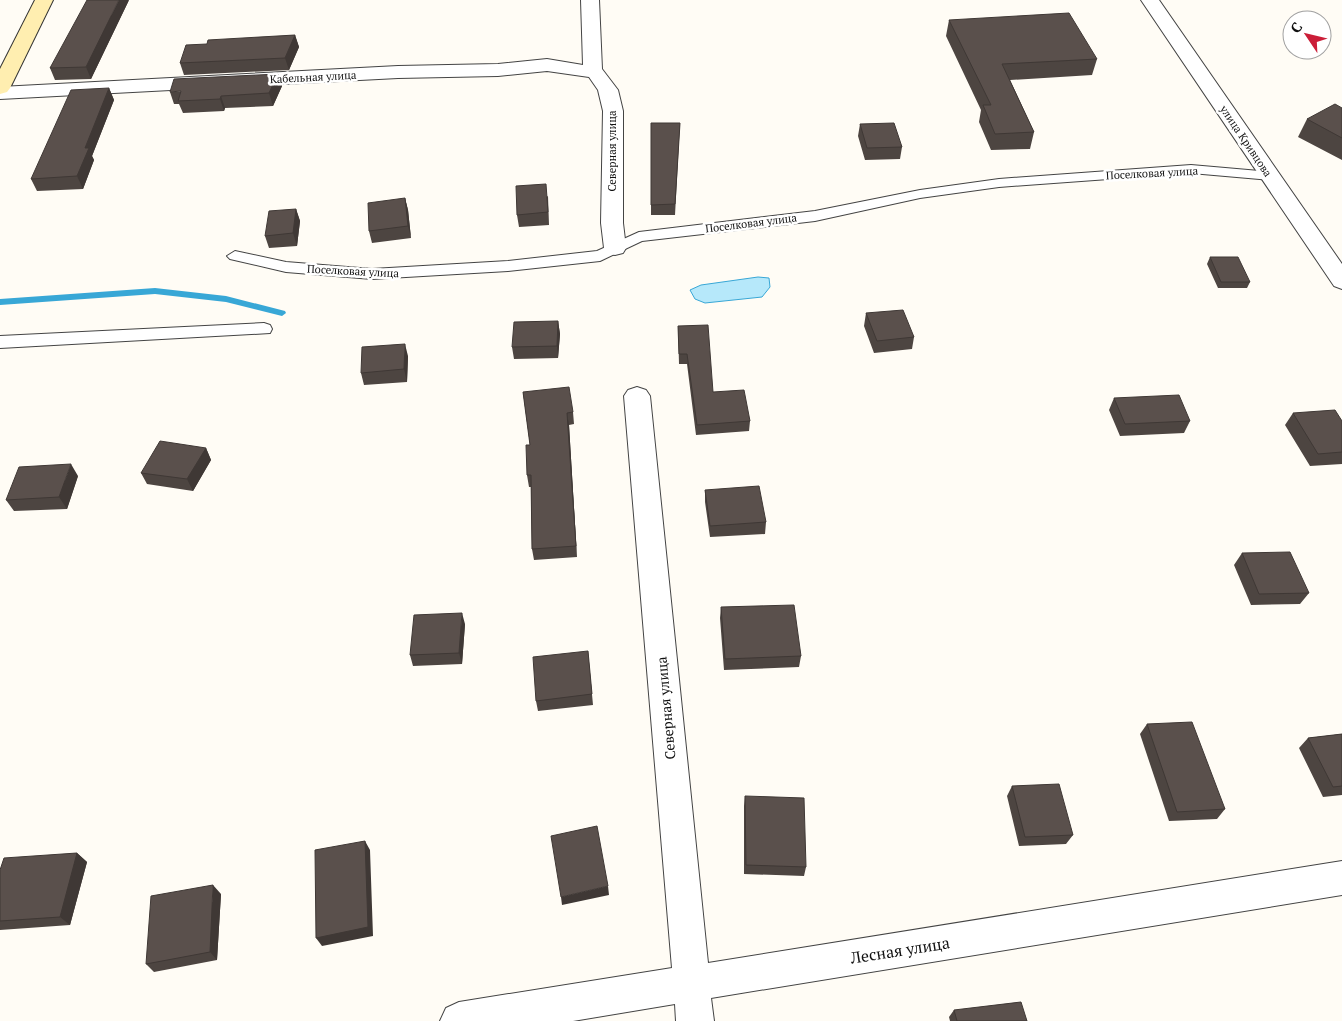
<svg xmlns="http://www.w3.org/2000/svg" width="1342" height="1021" font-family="'PT Serif',serif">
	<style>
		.water { fill: #b6e8fa; stroke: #38a7d6 }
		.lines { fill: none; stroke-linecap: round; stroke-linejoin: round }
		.stream { fill: #38a7d6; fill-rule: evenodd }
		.service-casing { stroke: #444; stroke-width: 2 }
		.minor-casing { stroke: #444; stroke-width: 2 }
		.secondary-casing { stroke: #333; stroke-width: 2 }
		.service { fill: #fff; fill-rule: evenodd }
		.minor { fill: #fff; fill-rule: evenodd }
		.secondary { fill: #ffeeb0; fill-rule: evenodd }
		.wall { fill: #4d4541 }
		.shaded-wall { fill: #3f3835 }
		.building { fill: #5a504c; stroke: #3f3835 }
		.labels { text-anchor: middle; stroke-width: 5; stroke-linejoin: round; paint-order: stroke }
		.far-street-label { font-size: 11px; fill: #111; stroke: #fff }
		.street-label { font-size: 14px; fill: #111; stroke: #fff }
		.near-street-label { font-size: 16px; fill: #111; stroke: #fff }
	</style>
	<rect width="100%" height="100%" fill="#fffcf5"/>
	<path class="water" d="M758 277 769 278 770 287 762 297 705 303 695 299 690 290 701 285Z"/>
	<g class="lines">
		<path class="stream" d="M155 288 226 296 285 311 286 313 282 316 226 302 155 294 0 305V299Z"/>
		<defs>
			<path id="service" d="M1191 165 1271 172 1278 176 1271 180 1191 173 999 187 920 198 815 221 642 241 600 261 508 271 372 279 286 272 230 259 227 256 235 251 286 262 372 269 508 261 597 251 639 232 815 211 920 190 999 179Z
				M264 323 270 325 272 329 270 333 0 348V336Z"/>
			<path id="minor" d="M581 0H599L602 69 618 90 623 111V223L626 248 623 253 615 255 607 253 604 248 601 223 603 111 598 90 589 77 547 71 498 76 398 78 0 99V87L398 66 498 64 547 59 583 65Z
				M1141 0H1159L1342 264V289L1334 286Z
				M637 387 646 390 650 396 708 963 1342 861V895L711 998 714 1021H676L675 1004 573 1021H440L446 1008 459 1002 672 968 624 396 628 390Z"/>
			<path id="secondary" d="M35 0H53L10 88 7 92 0 94V69Z"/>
		</defs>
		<use href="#service" class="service-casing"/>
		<use href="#minor" class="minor-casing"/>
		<use href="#secondary" class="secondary-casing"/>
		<use href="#service" class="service"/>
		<use href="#minor" class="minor"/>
		<use href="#secondary" class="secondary"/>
	</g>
	<path class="wall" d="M129 0 91 79 55 80 50 68Z
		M949 20 1097 59 1092 75 1010 80 1034 132 1030 149 991 150 979 122 981 110 946 36Z
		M295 35 299 47 289 70 184 75 180 63 207 44Z
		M282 86 273 106 225 108 224 111 183 113 179 104H174L170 92Z
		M109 88 114 100 92 156 94 160 83 189 37 191 31 179Z
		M1342 108V160L1298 137 1307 119Z
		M680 123 675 215H651V205Z
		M860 124 902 147 900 159 865 160 858 136Z
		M548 196 549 225 519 227 517 215Z
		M405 198 408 210 411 238 372 243 369 231Z
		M296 209 300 221 297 246 269 248 265 236Z
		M1210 257 1250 282 1247 288H1218L1207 264Z
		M866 313 914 337 912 349 874 353 864 326Z
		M558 321 560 334 558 358 514 359 512 347Z
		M678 326 713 392 750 421 749 431 696 435 687 364H679Z
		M408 356 407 382 364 385 361 373Z
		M523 392 573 412 574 424 569 425 577 557 534 560 532 549 531 487H529L527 475 530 445Z
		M1114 398 1190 421 1184 433 1120 436 1109 410Z
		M1293 413 1342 421V464L1310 466 1285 425Z
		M206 448 211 460 193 491 147 484 141 473Z
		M78 476 67 509 14 511 6 500Z
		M705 490 766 522 765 534 710 537 705 502Z
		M1242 553 1309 593 1300 604 1251 605 1234 565Z
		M721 607 801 656 799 667 724 670 720 618Z
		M465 624 462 664 413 666 410 655Z
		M588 651 593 705 538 711 536 701Z
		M1147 724 1225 809 1217 819 1169 821 1140 734Z
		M1342 734V795L1323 797 1299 748 1308 738Z
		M1012 786 1073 835 1066 844 1019 846 1007 796Z
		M745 796 806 867 804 876 744 874V806Z
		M77 853 87 862 70 925 0 930V870Z
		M221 894 217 960 154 972 146 964Z
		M954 1010 1027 1021H950L949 1017Z"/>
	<path class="shaded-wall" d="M119 0H129L91 79 86 67Z
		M295 35 299 47 289 70 285 58Z
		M278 74 282 86 273 106 269 93Z
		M109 88 114 100 92 156 94 160 83 189 77 176 85 148Z
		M221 96 225 108 224 111 220 99Z
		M405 198 408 210 411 238 408 226Z
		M296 209 300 221 297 246 293 233Z
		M558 321 560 334 558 358 557 346Z
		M405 344 408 356 407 382 404 369Z
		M567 413 569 425 577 557 576 546Z
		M206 448 211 460 193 491 187 479Z
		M71 464 78 476 67 509 59 497Z
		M462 613 465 624 462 664 459 653Z
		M365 841 370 850 373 936 322 946 316 938Z
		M77 853 87 862 70 925 60 917Z
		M213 885 221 894 217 960 210 952Z
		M608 886 609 895 562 905 561 897Z"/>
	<path class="building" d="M87 0H119L86 67 50 68Z
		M1069 13 1097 59 1002 64 1034 132 995 134 983 105H991L949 20Z
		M295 35 285 58 180 63 186 45 207 44 208 40Z
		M278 74 269 93 221 96 220 99 178 101 181 91 170 92 174 79Z
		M109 88 85 148H89L77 176 31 179 71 90Z
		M1335 104 1342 108V138L1307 119Z
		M651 123H680L675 204 651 205Z
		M894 123 902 147 867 148 860 124Z
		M546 184 548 212 517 215 516 186Z
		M405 198 408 226 369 231 368 203Z
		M296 209 293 233 265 236 269 211Z
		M1210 257H1238L1250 282H1221Z
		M903 310 914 337 877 341 866 313Z
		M558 321 557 346 512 347 514 322Z
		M708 325 713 392 744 390 750 421 697 425 687 354H679L678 326Z
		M405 344 404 369 361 373 362 347Z
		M569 387 573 412 567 413 576 546 532 549 531 475H527L526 445H530L523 392Z
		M1179 395 1190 421 1125 424 1114 398Z
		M1335 410 1342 421V452L1318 454 1293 413Z
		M160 441 206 448 187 479 141 473Z
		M71 464 59 497 6 500 19 467Z
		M759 486 766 522 710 526 705 490Z
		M1290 552 1309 593 1259 594 1242 553Z
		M794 605 801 656 725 659 721 607Z
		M462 613 459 653 410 655 414 615Z
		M588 651 592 694 536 701 533 657Z
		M1192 722 1225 809 1177 812 1147 724Z
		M1342 734V786L1333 787 1308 738Z
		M1059 784 1073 835 1025 837 1012 786Z
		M745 796 804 798 806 867 746 865Z
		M597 826 608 886 561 897 551 836Z
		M365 841 368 927 316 938 315 850Z
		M77 853 60 917 0 921V870L4 858Z
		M213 885 210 952 146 964 151 896Z
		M1021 1002 1027 1021H957L954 1010Z"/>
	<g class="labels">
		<g class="far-street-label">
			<text transform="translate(313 77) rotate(-3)" y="4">Кабельная улица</text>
			<text transform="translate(1246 141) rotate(56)" y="4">улица Кривцова</text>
			<text transform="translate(612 151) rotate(-90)" y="4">Северная улица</text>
			<text transform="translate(1152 173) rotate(-3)" y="4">Поселковая улица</text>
			<text transform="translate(751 223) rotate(-7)" y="4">Поселковая улица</text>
			<text transform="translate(353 271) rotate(3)" y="4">Поселковая улица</text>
		</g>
		<g class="street-label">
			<text transform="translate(666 708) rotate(-95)" y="5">Северная улица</text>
		</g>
		<g class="near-street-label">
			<text transform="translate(900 950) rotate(-9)" y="6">Лесная улица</text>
		</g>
	</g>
	<g transform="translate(1307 35) rotate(305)"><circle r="24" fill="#ffffff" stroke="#a0a0a0"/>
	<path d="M0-4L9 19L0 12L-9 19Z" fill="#cb1e38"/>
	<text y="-8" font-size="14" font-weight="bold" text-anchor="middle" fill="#111111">С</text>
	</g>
</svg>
